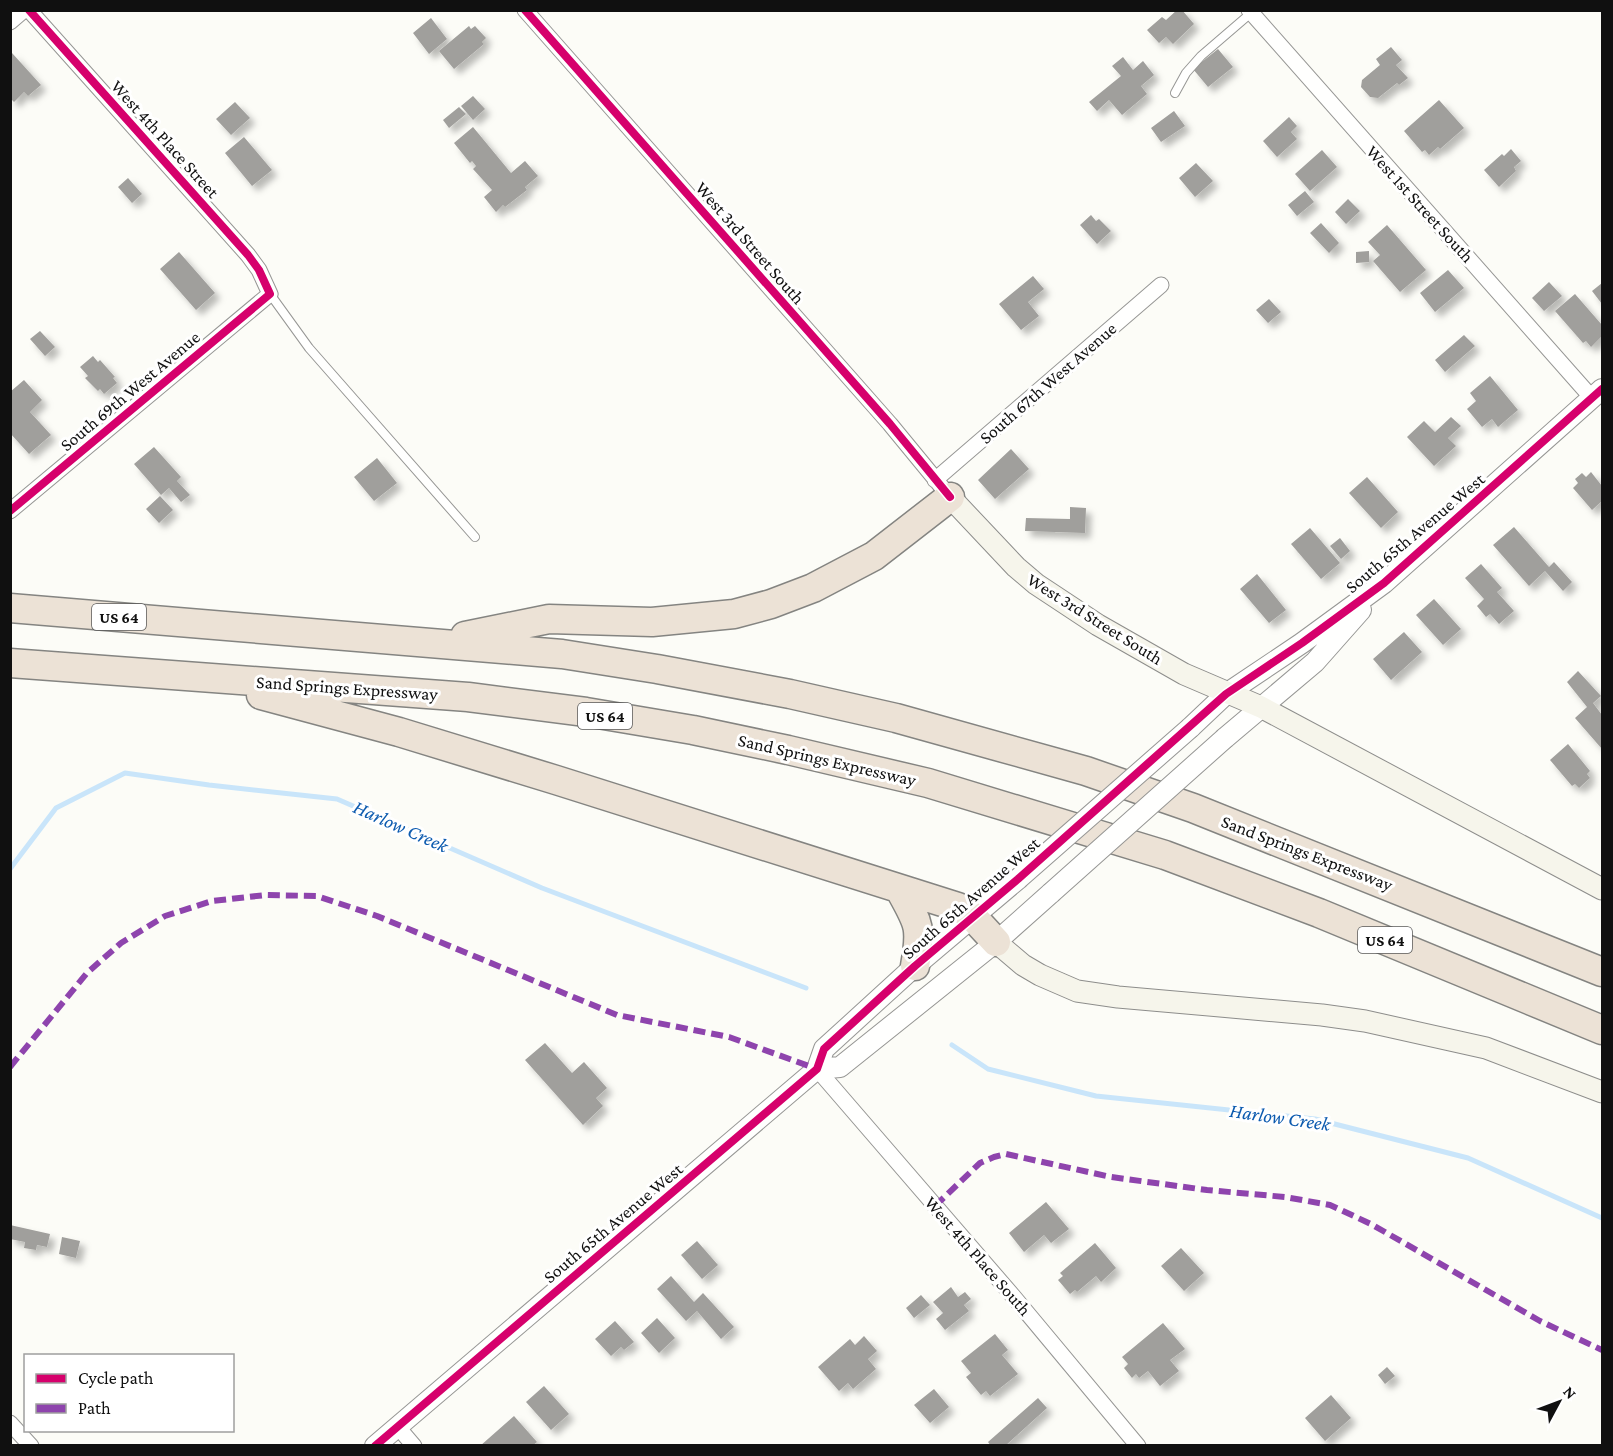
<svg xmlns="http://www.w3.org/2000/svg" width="1613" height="1456" font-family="'Crimson Pro',serif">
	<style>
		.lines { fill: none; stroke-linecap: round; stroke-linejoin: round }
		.stream { stroke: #c9e5fa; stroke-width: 5 }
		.building { fill: #a09f9c; filter: url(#shadow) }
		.service-casing { stroke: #969694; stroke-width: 10 }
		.minor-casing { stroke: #969694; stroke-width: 17 }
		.tertiary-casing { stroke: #969694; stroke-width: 22 }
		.secondary-casing { stroke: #8d8d8b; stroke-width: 23 }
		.motorway-casing { stroke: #848481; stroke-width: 31 }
		.service { stroke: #fffffe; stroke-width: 8 }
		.minor { stroke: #fffffe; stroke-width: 15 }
		.tertiary { stroke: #fffffe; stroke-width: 20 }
		.secondary { stroke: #f6f5eb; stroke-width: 21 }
		.motorway { stroke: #ece2d6; stroke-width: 28 }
		.tertiary-bridge-casing { stroke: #969694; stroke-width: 22; stroke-linecap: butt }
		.tertiary-bridge { stroke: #fffffe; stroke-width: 20 }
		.quiet { stroke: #8e44ad; stroke-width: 6; stroke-dasharray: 12 6; stroke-linecap: butt }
		.cycleway-casing { stroke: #fff; stroke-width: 11 }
		.cycleway { stroke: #d6006c; stroke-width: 8 }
		.labels { text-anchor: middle; stroke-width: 6; stroke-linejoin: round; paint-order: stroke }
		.shield { fill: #fff; stroke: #585858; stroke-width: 1.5 }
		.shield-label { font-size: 16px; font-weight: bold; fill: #101010 }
		.street-label { font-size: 18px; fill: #101010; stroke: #fff }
		.water-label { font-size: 20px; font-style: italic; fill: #0d5baf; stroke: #fff }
	</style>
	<defs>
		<filter id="shadow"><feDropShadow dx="5.5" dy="5.5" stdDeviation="3" flood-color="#0004"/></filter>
	</defs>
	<rect width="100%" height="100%" fill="#fcfcf7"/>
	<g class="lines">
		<path class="stream" d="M10 869 56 808 125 773 209 785 337 799 542 888 806 988
			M952 1045 988 1069 1096 1096 1315 1119 1468 1158 1602 1218"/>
	</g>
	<path class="building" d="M1177 10H1182L1194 24 1173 44 1166 37 1159 43 1147 30 1162 17 1166 20Z
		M431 18 447 39 429 54 413 33Z
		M469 26 471 29 475 26 486 38 482 42 484 44 454 69 439 51Z
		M1391 47 1402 60 1396 65 1408 78 1399 85 1397 83 1378 98 1370 97 1361 87 1362 80 1380 65 1376 59Z
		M1218 49 1233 67 1208 87 1193 69Z
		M12 53 41 85 28 96 24 92 14 102 10 98Z
		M1123 57 1133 70 1143 61 1154 75 1141 86 1147 94 1122 115 1109 100 1097 111 1089 102 1121 76 1112 66Z
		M473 96 485 109 473 120 461 106Z
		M1439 100 1464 128 1440 149 1438 147 1429 155 1425 150 1422 152 1404 131Z
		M235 102 250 118 231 135 216 119Z
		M459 107 466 114 449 128 443 120Z
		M1174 111 1185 126 1161 142 1151 128Z
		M1289 117 1297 126 1291 132 1297 139 1277 157 1263 141Z
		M473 127 511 173 525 161 538 176 525 187 527 190 505 207 503 205 496 212 484 197 492 190 473 169 476 166 472 161 470 163 454 143Z
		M244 137 272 170 252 186 225 153Z
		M1511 149 1521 161 1514 167 1516 171 1499 187 1484 170 1502 154 1504 156Z
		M1322 150 1337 167 1310 191 1295 174Z
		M1196 163 1213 181 1195 197 1179 178Z
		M128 178 142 194 132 203 118 187Z
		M1305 191 1314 202 1297 216 1288 205Z
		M1348 199 1360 211 1346 224 1335 212Z
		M1091 215 1096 221 1099 219 1111 231 1097 244 1080 225Z
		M1321 223 1339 243 1329 253 1310 233Z
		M1387 225 1426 270 1400 292 1373 261 1380 255 1368 242Z
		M1369 251V262L1356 263V252Z
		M179 252 215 293 196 310 160 269Z
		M1448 270 1464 288 1435 312 1420 293Z
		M1033 276 1044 289 1028 302 1039 316 1021 330 999 304Z
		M1549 282 1562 296 1544 311 1532 298Z
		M1602 283V304L1592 291Z
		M1575 294 1602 325V336L1591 347 1586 341 1583 343 1555 311Z
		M1269 299 1281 312 1268 323 1256 310Z
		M40 331 55 347 45 356 30 339Z
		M1464 335 1475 346 1445 372 1435 360Z
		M93 356 98 362 100 360 115 377 113 378 117 383 104 394 100 389 98 391 85 378 88 376 80 367Z
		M1490 376 1518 410 1498 427 1492 419 1482 427 1467 409 1476 401 1470 393Z
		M24 380 42 400 30 412 51 435 29 454 10 433V392Z
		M1451 417 1461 426 1448 438 1456 446 1434 466 1407 437 1424 421 1435 432Z
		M154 447 181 477 177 481 190 495 181 502 169 488 161 495 134 464Z
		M1011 449 1029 469 995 499 978 480Z
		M377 458 397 483 374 501 354 477Z
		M1591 472 1602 486V501L1592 510 1573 488 1578 483 1575 479 1582 473 1586 477Z
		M1367 477 1398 512 1381 528 1349 493Z
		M160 496 173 510 159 523 146 509Z
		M1070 507 1086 508 1085 533 1025 531 1026 518 1070 519Z
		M1514 527 1549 567 1554 562 1572 582 1563 591 1545 571 1529 586 1493 545Z
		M1310 528 1340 563 1321 579 1291 544Z
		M1340 538 1350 551 1341 559 1330 546Z
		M1481 564 1502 588 1497 592 1514 611 1499 624 1490 614 1486 617 1477 606 1484 599 1465 578Z
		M1257 574 1286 610 1269 623 1240 589Z
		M1434 599 1461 629 1443 645 1416 615Z
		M1404 632 1422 652 1391 680 1373 659Z
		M1578 671 1601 696 1593 703 1602 715V749L1575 718 1587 707 1567 682Z
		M1568 744 1590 771 1587 774 1590 778 1579 788 1575 784 1572 786 1550 760Z
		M545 1043 572 1073 584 1062 607 1088 596 1098 603 1106 583 1125 525 1060Z
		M1046 1202 1069 1229 1051 1243 1044 1235 1024 1252 1009 1233Z
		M10 1225 50 1234 47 1247 37 1245 36 1250 24 1248 25 1242 10 1239Z
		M62 1237 80 1241 76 1258 59 1254Z
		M697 1241 718 1265 702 1279 681 1255Z
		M1095 1243 1116 1268 1101 1282 1096 1276 1077 1292 1075 1290 1070 1294 1058 1280 1063 1276 1060 1273Z
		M1181 1248 1204 1273 1184 1291 1161 1266Z
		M671 1276 694 1302 703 1293 734 1327 721 1339 697 1311 686 1321 657 1289Z
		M951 1287 958 1297 965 1292 971 1299 964 1305 969 1311 945 1330 936 1319 943 1313 933 1302Z
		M921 1295 930 1305 914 1318 906 1308Z
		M657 1318 675 1338 659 1353 641 1333Z
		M615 1321 634 1342 624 1350 621 1347 611 1356 595 1339Z
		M1163 1323 1185 1349 1170 1360 1179 1371 1160 1386 1148 1371 1139 1378 1136 1374 1132 1378 1124 1368 1128 1364 1122 1357Z
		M995 1334 1008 1350 1002 1355 1018 1374 990 1396 986 1391 981 1395 966 1377 971 1373 961 1361Z
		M864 1336 877 1351 868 1359 876 1369 853 1389 848 1383 839 1391 818 1367 850 1339 855 1345Z
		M1387 1367 1395 1376 1385 1384 1378 1375Z
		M544 1386 569 1414 551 1430 526 1402Z
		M934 1389 949 1407 930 1423 914 1405Z
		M1331 1395 1351 1418 1325 1441 1305 1418Z
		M1038 1398 1047 1408 1005 1446H991L988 1442Z
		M514 1416 537 1442 532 1446H480Z"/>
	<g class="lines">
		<defs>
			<path id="service" d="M1175 93 1186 73 1201 56 1251 13
				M270 294 309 348 475 537"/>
			<path id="minor" d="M525 10 890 424 950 497
				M1249 10 1592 398
				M10 22 24 10
				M935 480 1161 285
				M10 511 270 294 259 270 248 255 29 10
				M817 1069 1013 1296 1138 1446
				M10 1423 31 1446
				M397 1426 414 1446"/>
			<path id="tertiary" d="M1190 728 1226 694 1302 643 1384 583 1602 389
				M1225 738 1315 662 1361 610
				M817 1069 840 1067 996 942 1051 893
				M375 1446 817 1069 824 1049 915 966 1018 879"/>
			<path id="secondary" d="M950 497 1016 567 1036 584 1098 625 1184 674 1261 707 1602 889
				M996 942 1023 965 1040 975 1077 991 1118 997 1322 1015 1365 1021 1486 1048 1602 1092"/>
			<path id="motorway" d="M10 608 562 654 657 669 790 694 896 718 1086 771 1193 808 1602 972
				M465 636 549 619 652 622 734 614 771 604 813 588 874 556 950 497
				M10 663 468 697 586 712 693 730 788 750 928 783 1165 855 1319 913 1602 1030
				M261 695 399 732 556 780 958 907 972 916 996 942
				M900 890C919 924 922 927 915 966"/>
		</defs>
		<use href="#service" class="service-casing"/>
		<use href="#minor" class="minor-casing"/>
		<use href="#tertiary" class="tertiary-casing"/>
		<use href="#secondary" class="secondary-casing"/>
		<use href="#motorway" class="motorway-casing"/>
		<use href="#service" class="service"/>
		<use href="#minor" class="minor"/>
		<use href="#tertiary" class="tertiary"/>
		<use href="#secondary" class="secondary"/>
		<use href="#motorway" class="motorway"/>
		<defs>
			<path id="tertiary-bridge" d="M1018 879 1190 728
				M1051 893 1225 738"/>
		</defs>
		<use href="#tertiary-bridge" class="tertiary-bridge-casing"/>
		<use href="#tertiary-bridge" class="tertiary-bridge"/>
		<path class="quiet" d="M10 1067 87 973 121 943 165 916 212 901 266 895 317 896 377 916 617 1015 729 1037 817 1069
			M935 1206 980 1163 994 1157 1006 1154 1111 1177 1207 1190 1285 1197 1330 1205 1371 1224 1540 1321 1602 1350"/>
		<defs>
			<path id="cycleway" d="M525 10 890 424 950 497
				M10 511 270 294 259 270 248 255 29 10
				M375 1446 817 1069 824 1049 915 966 1018 879 1226 694 1302 643 1384 583 1602 389"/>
		</defs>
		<use href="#cycleway" class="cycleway-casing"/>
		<use href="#cycleway" class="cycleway"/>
	</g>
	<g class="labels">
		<g class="shield">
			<rect x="92" y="604" width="54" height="26" rx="4.5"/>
			<rect x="578" y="703" width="54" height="26" rx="4.5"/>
			<rect x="1358" y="927" width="54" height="26" rx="4.5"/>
		</g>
		<g class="shield-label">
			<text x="119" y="623">US 64</text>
			<text x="605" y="722">US 64</text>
			<text x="1385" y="946">US 64</text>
		</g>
		<g class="street-label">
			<text transform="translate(165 139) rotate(48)" y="6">West 4th Place Street</text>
			<text transform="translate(1420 204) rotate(48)" y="6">West 1st Street South</text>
			<text transform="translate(750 243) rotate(49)" y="6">West 3rd Street South</text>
			<text transform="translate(1048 383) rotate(-41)" y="6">South 67th West Avenue</text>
			<text transform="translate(130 391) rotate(-40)" y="6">South 69th West Avenue</text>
			<text transform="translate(1415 533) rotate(-40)" y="6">South 65th Avenue West</text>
			<text transform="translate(1095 619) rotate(32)" y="6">West 3rd Street South</text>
			<text transform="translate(347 688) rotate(4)" y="6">Sand Springs Expressway</text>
			<text transform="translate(827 760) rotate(13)" y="6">Sand Springs Expressway</text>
			<text transform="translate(1307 853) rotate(21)" y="6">Sand Springs Expressway</text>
			<text transform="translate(971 898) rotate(-41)" y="6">South 65th Avenue West</text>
			<text transform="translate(613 1223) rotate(-40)" y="6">South 65th Avenue West</text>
			<text transform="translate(978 1256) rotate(49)" y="6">West 4th Place South</text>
		</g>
		<g class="water-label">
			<text transform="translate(401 826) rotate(24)" y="7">Harlow Creek</text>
			<text transform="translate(1280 1117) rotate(8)" y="7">Harlow Creek</text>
		</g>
	</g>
	<rect width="1613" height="1456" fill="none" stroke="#101010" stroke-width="24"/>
	<rect x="24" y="1354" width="210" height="78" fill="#ffffff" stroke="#9f9f9f" stroke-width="1.5"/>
	<rect x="36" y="1374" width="30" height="9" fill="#d6006c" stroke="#9f9f9f" stroke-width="1.5"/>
	<text x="78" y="1384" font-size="18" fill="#101010">Cycle path</text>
	<rect x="36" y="1404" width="30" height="9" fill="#8e44ad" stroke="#9f9f9f" stroke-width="1.5"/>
	<text x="78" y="1414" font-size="18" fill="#101010">Path</text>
	<g transform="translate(1559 1402) rotate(49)" stroke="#ffffff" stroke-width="4.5" paint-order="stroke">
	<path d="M0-4.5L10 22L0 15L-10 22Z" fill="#101010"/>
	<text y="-9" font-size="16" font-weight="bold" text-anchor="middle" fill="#101010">N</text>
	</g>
</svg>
